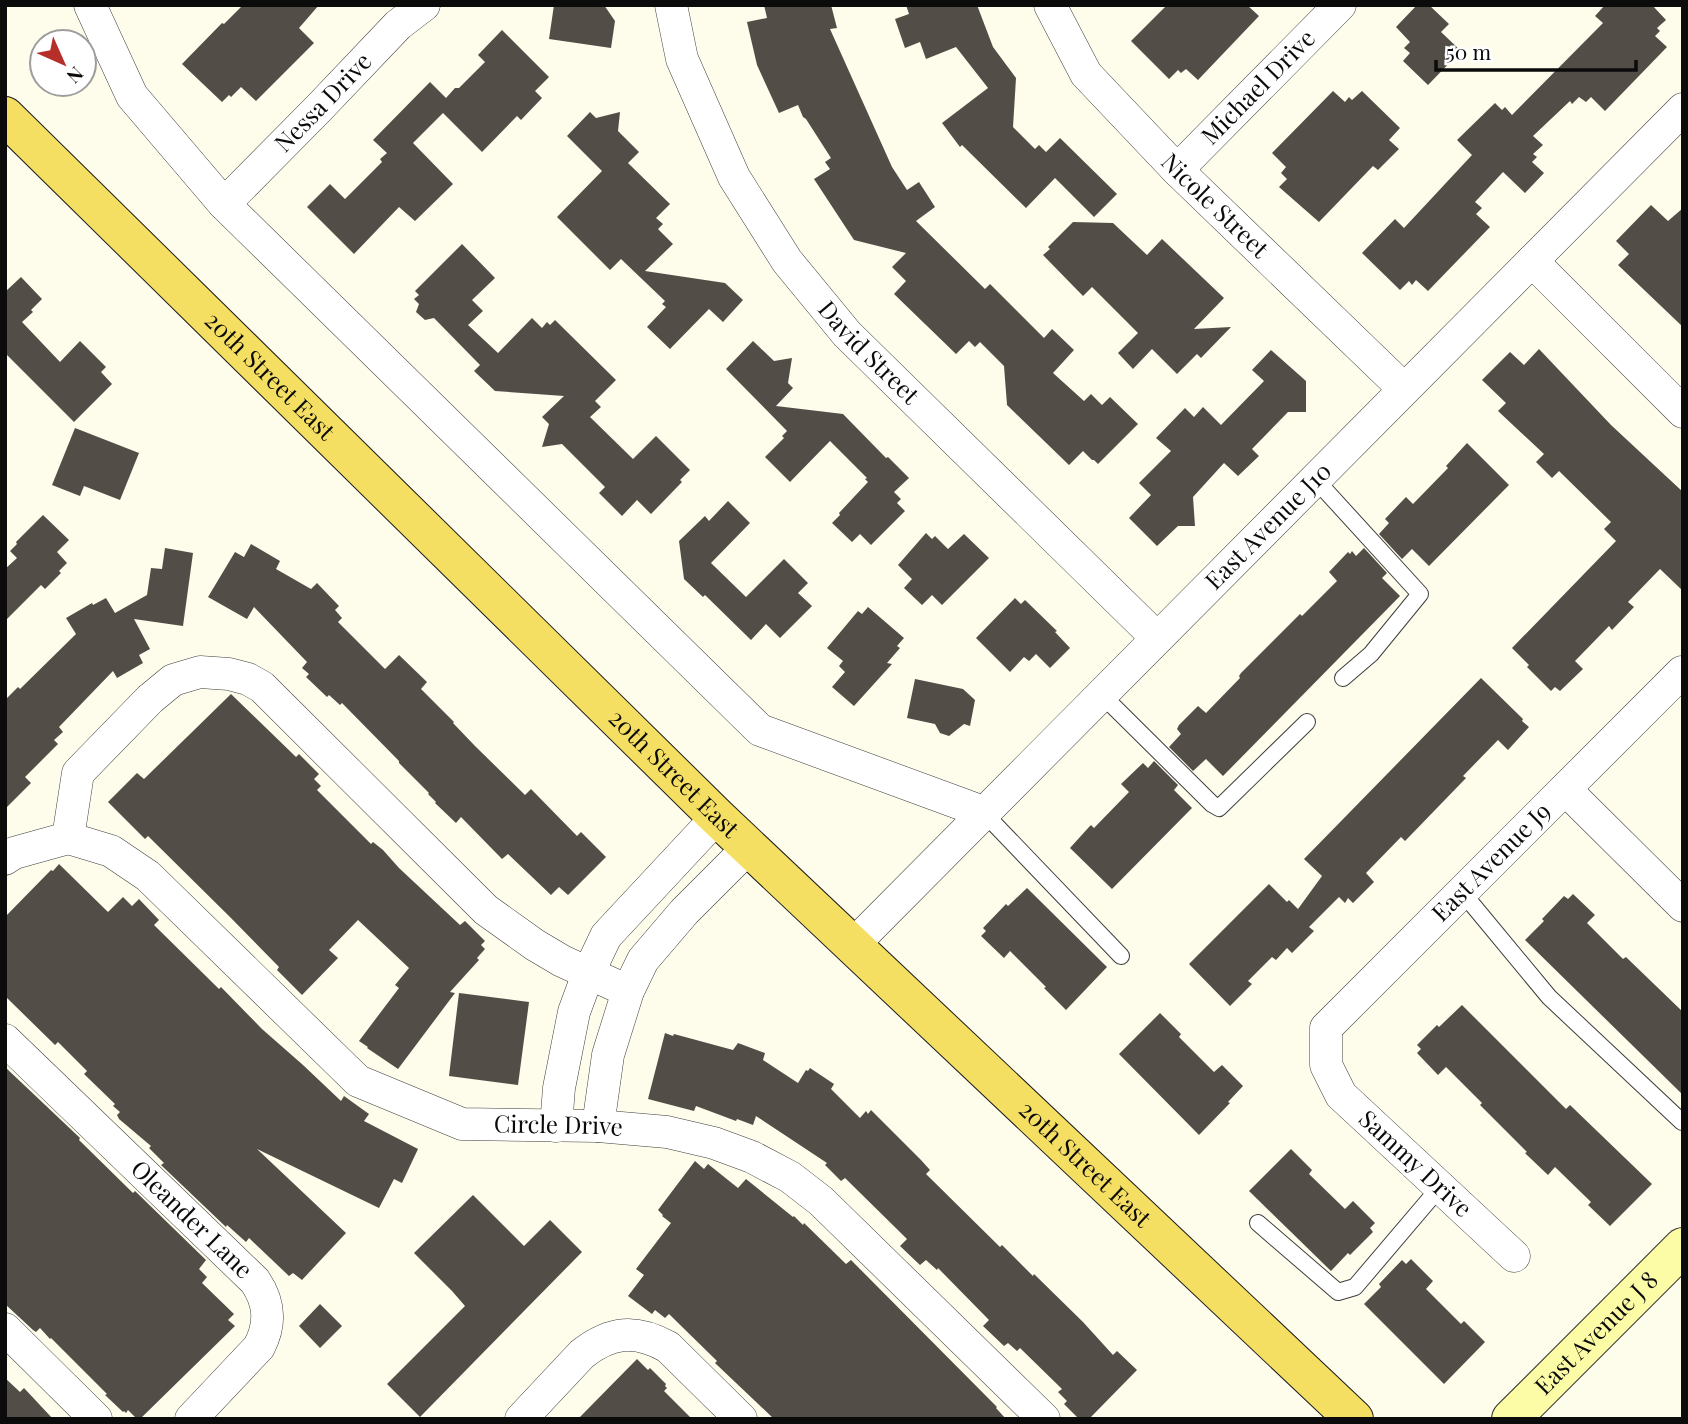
<svg xmlns="http://www.w3.org/2000/svg" width="1688" height="1424" font-family="'Playfair Display',serif">
	<style>
		.building { fill: #534d48 }
		.lines { fill: none; stroke-linecap: round; stroke-linejoin: round }
		.lane-casing { stroke: #3e3e3e; stroke-width: 18 }
		.street-casing { stroke: #3e3e3e; stroke-width: 33 }
		.secondary-casing { stroke: #2d2d2d; stroke-width: 40 }
		.primary-casing { stroke: #1c1c1c; stroke-width: 40 }
		.lane { stroke: #fff; stroke-width: 16 }
		.street { stroke: #fff; stroke-width: 32 }
		.secondary { stroke: #fdfca6; stroke-width: 38 }
		.primary { stroke: #f5df63; stroke-width: 38 }
		.labels { text-anchor: middle; stroke-width: 7; stroke-linejoin: round; paint-order: stroke }
		.street-label { font-size: 24px; fill: #0b0b0b; stroke: #fff }
	</style>
	<rect width="100%" height="100%" fill="#fefcea"/>
	<path class="building" d="M243 5H319L299 28 314 43 256 101 241 87 231 97 229 95 222 102 182 64 222 23 224 24Z
		M554 5H604L615 21 611 48 549 39Z
		M764 5H831L837 28 830 29 892 167 907 190 919 182 935 207 916 221 985 289 990 284 1044 338 1052 329 1074 350 1053 373 1084 401 1091 394 1102 405 1110 397 1138 424 1098 464 1094 460H1092L1083 451 1069 465 1007 405 1004 366 980 342 975 347 969 341 956 354 894 294 906 281 892 267 906 253 854 240 814 179 830 169 825 162 831 158 806 119 803 117 798 105 779 113 757 65 747 22 767 18Z
		M906 5H977L993 47 1016 78 1013 127 1035 149 1039 145 1046 152 1060 138 1117 194 1094 217 1055 178 1026 208 962 145 960 147 942 123 988 88 956 47 926 59 920 42 905 48 895 19 909 14Z
		M1167 5H1247L1259 16 1198 80 1186 69 1181 73 1178 70 1169 79 1131 41Z
		M1417 5H1429L1449 24 1441 32 1461 51 1428 85 1403 61 1410 53 1404 48 1410 42 1396 27Z
		M1605 5H1652L1666 20 1657 28 1660 31 1655 36 1667 47 1605 111 1591 97 1586 102 1579 97 1572 104 1570 101 1533 136 1543 145 1533 154 1537 157 1532 162 1544 173 1525 193 1503 172 1475 202 1482 208 1476 214 1490 227 1428 291 1416 280 1412 285 1409 281 1400 290 1362 253 1395 219 1404 228 1472 155 1457 140 1495 103 1502 110 1505 107 1512 115 1603 23 1595 16Z
		M502 30 549 77 535 91 542 98 521 120 517 116 482 152 443 113 413 143 453 184 415 221 399 207 354 254 307 207 330 184 345 199 382 162 380 159 387 153 373 140 430 82 446 98 455 88H459L485 62 478 55Z
		M1333 91 1345 102 1349 97 1352 100 1362 91 1400 128 1389 140 1399 149 1378 170 1373 166 1319 222 1279 187 1287 179 1281 173 1286 167 1272 153Z
		M590 112 596 118 620 112 618 131 639 152 628 163 670 204 656 218 663 224 658 229 673 244 645 271 725 283 743 300 723 322 709 309 670 349 647 327 666 307 662 304 665 301 621 259 610 270 557 217 602 171 567 136Z
		M1651 205 1668 221 1683 208V327L1618 265 1629 254 1616 241Z
		M1073 222 1113 223 1147 255 1162 239 1224 298 1194 329 1231 327 1201 358 1197 354 1177 374 1152 349 1133 369 1118 353 1138 333 1092 287 1083 296 1043 255 1050 249 1048 247Z
		M462 244 495 278 472 300 483 311 468 325 498 353 532 318 542 328 547 322 550 325 555 320 616 380 595 401 601 407 590 417 633 459 656 436 690 470 680 480 682 482 651 514 637 500 622 516 599 493 605 487 562 444 542 447 549 424 542 417 564 396 495 391 474 371 480 365 434 318 425 320 416 312 419 304 414 299 419 295 415 291Z
		M21 277 42 299 31 310 33 312 22 322 60 362 80 341 106 367 101 372 112 384 74 422 5 353V292Z
		M753 341 774 361 792 358 788 383 793 388 776 406 843 414 886 458 888 457 909 478 894 492 901 499 897 503 905 511 871 545 860 534 852 542 832 523 840 515 839 513 868 482 865 479 867 478 830 441 790 482 765 457 784 438 782 436 787 431 726 369Z
		M1539 349 1611 425 1683 492V591L1660 569 1628 602 1634 607 1612 630 1609 626 1575 661 1583 669 1560 691 1555 687 1551 691 1527 667 1529 665 1512 648 1616 541 1604 529 1611 522 1559 471 1552 478 1536 462 1544 454 1498 411 1506 403 1482 380 1510 352 1524 365Z
		M1271 350 1306 381V412H1288L1252 449 1259 456 1238 476 1224 463 1193 497 1195 526H1178L1157 546 1129 518 1151 495 1139 483 1171 451 1156 438 1185 408 1194 417 1203 407 1221 425 1264 381 1252 370Z
		M75 428 139 453 120 500 84 486 80 496 52 485Z
		M1467 443 1509 485 1429 566 1412 549 1402 559 1379 534 1389 523 1385 519 1406 497 1413 504 1448 468 1446 466Z
		M728 501 750 523 711 563 746 597 784 559 808 583 798 593 812 606 780 638 766 624 751 640 705 595 703 597 684 579 679 541 705 516 709 521Z
		M43 515 69 540 57 552 67 563 59 571 61 573 45 589 41 585 5 621V569L17 558 10 551 17 544 16 542Z
		M926 533 932 539 935 536 948 549 964 534 989 558 942 605 932 595 922 605 904 588 912 579 898 565Z
		M251 544 280 561 276 569 311 589 317 583 339 606 335 610 342 618 338 622 385 669 399 655 427 682 421 689 454 722 453 723 475 746 525 795 531 789 577 836 581 832 606 857 568 895 559 887 551 895 508 854 502 859 461 817 456 823 435 803 436 802 428 794 429 793 399 763V761L342 703 340 705 329 695 327 697 306 677 309 674 302 668 307 662 254 607 247 619 208 597 235 552 244 557Z
		M165 548 193 553 183 626 134 619 150 649 139 655 143 663 117 678 113 671 59 727 63 732 54 740 58 744 25 777 31 783 5 809V700L18 687 20 689 76 634 66 618 92 603 93 605 106 598 115 613 147 595 151 568 162 569Z
		M1364 548 1387 573 1382 578 1400 596 1223 776 1206 759 1193 771 1169 747 1181 734 1177 729 1179 725 1198 706 1206 713 1240 678 1239 676 1241 673 1300 614 1302 616 1337 581 1329 572 1348 552 1350 554 1352 551 1356 556Z
		M1015 598 1021 604 1025 600 1057 631 1055 632 1070 648 1050 668 1036 654 1029 661 1024 657 1010 672 976 638Z
		M868 607 904 638 897 646 900 648 887 663 892 664 854 706 832 687 845 672 839 666 843 661 827 648 858 611 862 614Z
		M1481 678 1523 719 1522 721 1529 727 1508 750 1498 740 1463 776 1466 778 1407 839 1405 841 1401 837 1366 873 1374 882 1353 903 1348 898 1345 903 1339 897 1309 927 1314 931 1292 953 1287 948 1276 960 1272 957 1248 981 1252 984 1230 1006 1189 964 1269 884 1287 902 1289 900 1298 909 1322 876 1304 859Z
		M915 679 963 689 975 700 970 726 964 724 949 736 940 733 935 724 907 718Z
		M231 694 296 757 299 754 319 774 314 779 321 786 317 790 371 844 373 842 383 850 399 868 460 925 465 921 485 941 481 945 485 949 477 958 479 960 450 992 455 993 398 1069 367 1048 368 1047 359 1041 399 988 395 985 409 968 358 920 329 950 338 958 302 995 277 970 279 967 231 918 148 836 145 839 108 802 137 773 144 779Z
		M1154 761 1178 785 1174 790 1192 808 1112 889 1070 848 1089 827 1091 825 1094 828 1129 792 1121 784 1143 763 1148 768Z
		M59 864 108 912 123 897 132 906 139 899 159 920 154 925 219 989 221 987 262 1029 303 1065 341 1101 344 1096 369 1114 364 1121 418 1149 402 1183 394 1179 379 1208 257 1149 346 1233 302 1280 293 1273 289 1276 249 1238 246 1242 227 1225 226 1227 161 1165 164 1163 149 1148 151 1146 119 1119 117 1115 120 1112 113 1106 115 1104 84 1074 87 1071 58 1042 55 1045 5 996V917L51 870 53 871Z
		M1027 888 1107 967 1066 1010 1044 988 1046 987 1010 951 1004 958 981 936 986 931 983 928 1006 904 1008 906Z
		M1573 894 1595 915 1587 923 1623 959 1626 957 1628 959 1683 1012V1095L1525 940 1544 921 1542 919 1564 896 1568 899Z
		M459 993 529 1002 518 1085 449 1076Z
		M1462 1005 1566 1109 1570 1105 1652 1184 1610 1226 1588 1205 1591 1202 1555 1167 1548 1175 1528 1156 1525 1153 1527 1152 1480 1105 1482 1103 1446 1067 1438 1075 1417 1053 1421 1049 1417 1045 1437 1025 1439 1027Z
		M1160 1013 1181 1034 1179 1037 1214 1072 1222 1065 1243 1086 1228 1102 1230 1103 1199 1135 1119 1054Z
		M665 1033 673 1036 674 1034 733 1050 738 1043 765 1053 763 1060 798 1083 806 1070 808 1071 810 1068 834 1084 831 1089 860 1118 866 1111 868 1114 871 1110 921 1160 930 1170 926 1174 1000 1247 1002 1245 1033 1276 1034 1274 1083 1322 1113 1355 1117 1351 1137 1370 1089 1419H1079L1064 1404 1067 1401 1058 1392 1062 1389 1020 1348 1017 1351 1008 1343 1004 1346 983 1326 989 1320 938 1268 937 1270 926 1260 920 1265 900 1246 907 1239 845 1178 841 1181 825 1165 827 1163 756 1116 753 1125 737 1119 736 1121 696 1106 694 1111 648 1099Z
		M5 1067 80 1138 79 1140 133 1193 135 1191 206 1260 199 1269 207 1277 202 1283 234 1314 228 1320 235 1326 140 1419H137L128 1410 126 1413 124 1411 123 1412 105 1395 107 1394 51 1338 50 1339 40 1328 36 1332 33 1330 5 1304Z
		M1291 1149 1312 1170 1309 1174 1345 1209 1353 1201 1375 1223 1370 1228 1373 1232 1350 1255 1348 1253 1331 1271 1249 1191Z
		M695 1161 704 1169 708 1164 738 1188 746 1179 793 1217 794 1216 803 1225 804 1223 846 1264 851 1260 997 1407 996 1408 1006 1419H774L715 1363 717 1361 669 1314 665 1318 655 1310 652 1314 628 1296 644 1275 636 1269 671 1223 662 1216 663 1215 658 1210Z
		M473 1195 524 1246 550 1220 582 1252 420 1417 387 1384 465 1306 452 1291 414 1253Z
		M1411 1259 1433 1281 1426 1289 1461 1324 1464 1321 1485 1342 1444 1384 1364 1304 1381 1287 1379 1284 1402 1260 1406 1264Z
		M320 1304 342 1326 320 1348 299 1326Z
		M637 1359 648 1370 650 1368 666 1384 665 1386 667 1388 664 1391 692 1419H578Z
		M5 1378 20 1392 24 1388 53 1419H5Z"/>
	<g class="lines">
		<defs>
			<path id="lane" d="M1315 479 1420 594 1371 654 1343 678
				M1101 694 1212 804 1219 808 1307 722
				M983 812 1121 956
				M1462 892 1549 997 1682 1122
				M1258 1223 1338 1292 1355 1287 1440 1187"/>
			<g id="street">
				<path d="M90 5 132 96 224 204 760 730 983 812"/>
				<path id="s1" d="M671 5 682 59 734 177 787 261 847 334 1157 638"/>
				<path id="s2" d="M1050 5 1086 74 1177 170 1404 389"/>
				<path id="s3" d="M1177 170 1340 5"/>
				<path id="s4" d="M224 204 319 108 398 25 424 5"/>
				<path d="M1532 261 1683 412"/>
				<path d="M1565 789 1683 906"/>
				<path id="s5" d="M68 838 111 851 148 876 358 1081 462 1124 598 1126 667 1132 714 1143 752 1157 790 1177 821 1201 1044 1419"/>
				<path d="M5 859 14 853 68 838 78 773 150 699 173 680 200 672 229 674 248 679 262 687 486 910 535 945 562 961 628 991"/>
				<path id="s6" d="M853 945 1683 109"/>
				<path id="s7" d="M5 1040 255 1281C270 1303 271 1324 259 1347L191 1419"/>
				<path d="M556 1126 559 1088 574 1012 588 974 606 936 717 817"/>
				<path d="M598 1126 608 1055 628 991 643 960 684 912 749 847"/>
				<path id="s8" d="M1514 1256 1341 1095 1326 1065V1028L1682 672"/>
				<path d="M5 1329 96 1419"/>
				<path d="M521 1419 582 1354C611 1331 636 1329 668 1347L741 1419"/>
			</g>
			<g id="secondary">
				<path id="s9" d="M1511 1419 1683 1247"/>
			</g>
			<g id="primary">
				<path id="s10" d="M5 116 717 817 1354 1419"/>
			</g>
		</defs>
		<use href="#lane" class="lane-casing"/>
		<use href="#street" class="street-casing"/>
		<use href="#secondary" class="secondary-casing"/>
		<use href="#primary" class="primary-casing"/>
		<use href="#lane" class="lane"/>
		<use href="#street" class="street"/>
		<use href="#secondary" class="secondary"/>
		<use href="#primary" class="primary"/>
	</g>
	<g class="labels">
		<g class="street-label">
			<text dy="8" stroke="none"><textPath href="#s3" startOffset="116">Michael Drive</textPath></text>
			<text dy="8" stroke="none"><textPath href="#s4" startOffset="142">Nessa Drive</textPath></text>
			<text dy="8" stroke="none"><textPath href="#s2" startOffset="262">Nicole Street</textPath></text>
			<text dy="8" stroke="none"><textPath href="#s1" startOffset="406">David Street</textPath></text>
			<text dy="8" stroke="none"><textPath href="#s10" startOffset="371">20th Street East</textPath></text>
			<text dy="8" stroke="none"><textPath href="#s6" startOffset="590">East Avenue J10</textPath></text>
			<text dy="8" stroke="none"><textPath href="#s10" startOffset="938">20th Street East</textPath></text>
			<text dy="8" stroke="none"><textPath href="#s8" startOffset="541">East Avenue J9</textPath></text>
			<text dy="8" stroke="none"><textPath href="#s5" startOffset="592">Circle Drive</textPath></text>
			<text dy="8" stroke="none"><textPath href="#s10" startOffset="1505">20th Street East</textPath></text>
			<text transform="translate(1415 1164) rotate(43)" y="8">Sammy Drive</text>
			<text dy="8" stroke="none"><textPath href="#s7" startOffset="259">Oleander Lane</textPath></text>
			<text dy="8" stroke="none"><textPath href="#s9" startOffset="121">East Avenue J 8</textPath></text>
		</g>
	</g>
	<rect width="1688" height="1424" fill="none" stroke="#0b0b0b" stroke-width="14"/>
	<g transform="translate(63 63) rotate(135)"><circle r="33" fill="#ffffff" stroke="#9d9d9d" stroke-width="2"/>
	<path d="M0-5L12 26L0 18L-12 26Z" fill="#b62f28"/>
	<text y="-10" font-size="19" font-weight="bold" text-anchor="middle" fill="#0b0b0b">N</text>
	</g>
	<path d="M1436 60v10h200v-10" fill="none" stroke="#0b0b0b" stroke-width="3.5"/>
	<text x="1446" y="60" font-size="21" fill="#0b0b0b" stroke="#ffffff" stroke-width="5" paint-order="stroke">50 m</text>
</svg>
